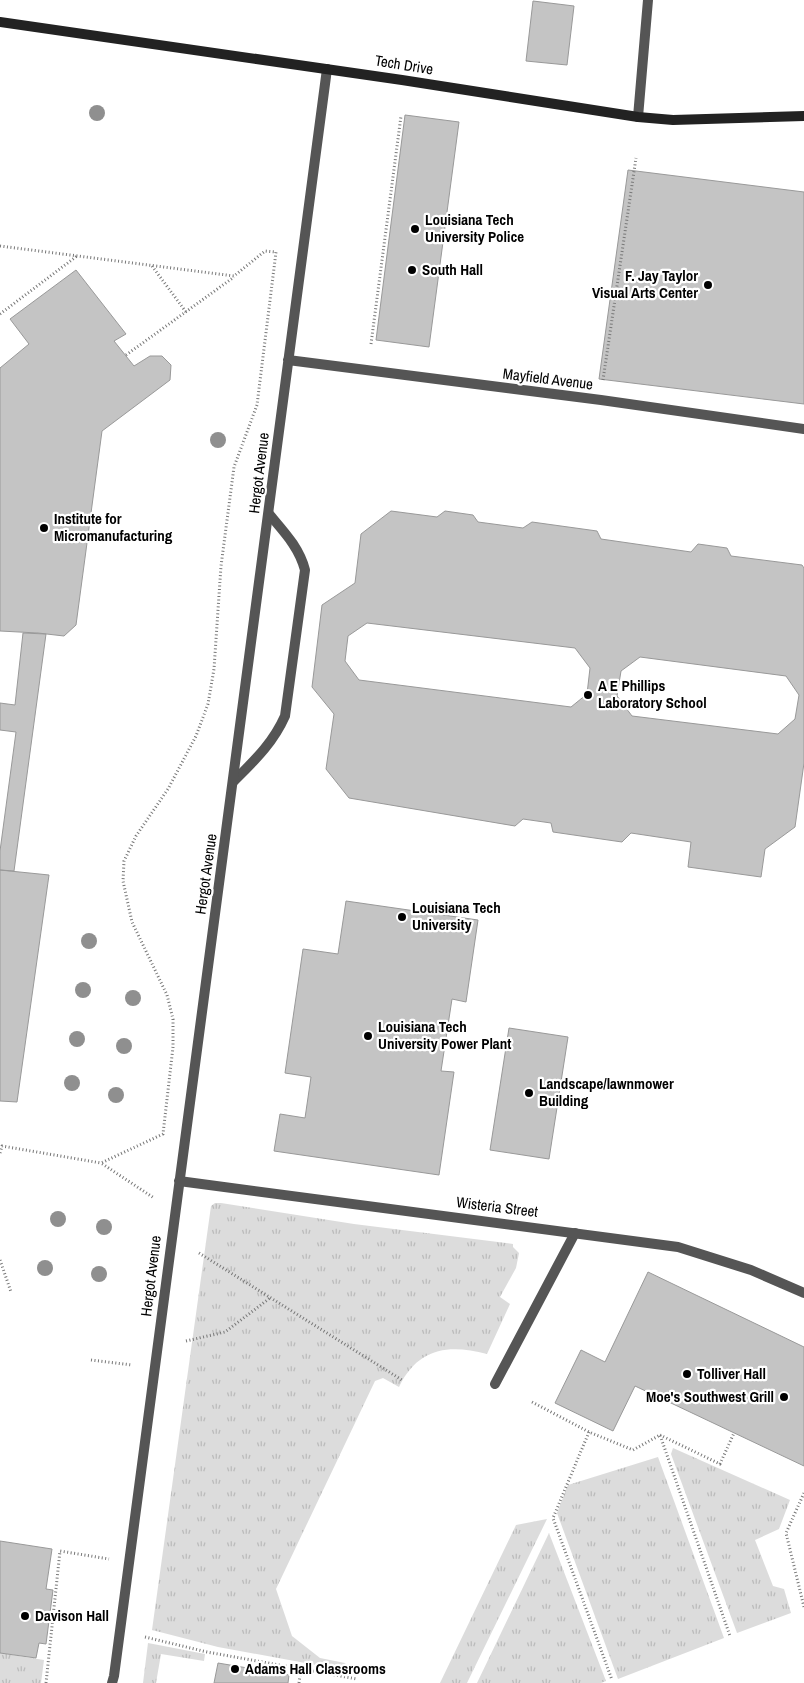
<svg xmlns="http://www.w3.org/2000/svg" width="804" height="1683" font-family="'Archivo Narrow',sans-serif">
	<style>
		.grass { fill: url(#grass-tufts) }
		.building { fill: #c4c4c4; stroke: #999; fill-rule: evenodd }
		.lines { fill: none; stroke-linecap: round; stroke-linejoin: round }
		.path { stroke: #777; stroke-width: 3; stroke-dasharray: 1 2.5; stroke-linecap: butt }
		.service { stroke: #555; stroke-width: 10 }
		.minor { stroke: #555; stroke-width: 10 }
		.tertiary { stroke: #555; stroke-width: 10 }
		.secondary { stroke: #222; stroke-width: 10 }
		.tree { fill: #8f8f8f }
		.poi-dot { fill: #000; stroke: #fff; stroke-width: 2 }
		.labels { text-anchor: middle; stroke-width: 4.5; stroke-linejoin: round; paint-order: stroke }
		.street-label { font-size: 15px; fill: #000; stroke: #fff }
		.poi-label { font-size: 15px; font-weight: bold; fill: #000; stroke: #fff; text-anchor: start }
	</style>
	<defs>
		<pattern id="grass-tufts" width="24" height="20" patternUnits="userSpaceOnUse" patternTransform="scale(1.25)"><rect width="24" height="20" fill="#dcdcdc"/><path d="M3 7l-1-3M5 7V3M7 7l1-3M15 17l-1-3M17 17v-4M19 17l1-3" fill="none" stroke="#bbb"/></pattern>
	</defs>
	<rect width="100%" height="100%" fill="#fff"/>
	<path class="grass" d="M215 1203H221L354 1224 513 1244V1247L519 1253 516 1268 500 1297 510 1304 487 1354C448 1344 418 1348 399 1387L383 1378 375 1381 276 1589 292 1636 320 1658 345 1663 346 1665 343 1670 218 1647 152 1630 211 1206Z
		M673 1448 790 1500 779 1529 755 1540 773 1586 784 1589 791 1613 737 1633 671 1454Z
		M658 1457 724 1638 618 1679 557 1513 568 1485Z
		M547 1519 467 1683H440L516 1525Z
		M549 1533 606 1681 601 1683H477Z
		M148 1643 205 1654 204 1661 161 1654 156 1683H143Z
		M0 1653 44 1660 41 1683H0Z"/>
	<path class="building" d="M533 1 574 6 567 65 526 61Z
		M405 115 459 122 429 347 376 340Z
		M628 170 804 192V404L599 379Z
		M76 270 126 334 114 341 134 366 150 356H162L171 365 170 380 102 431 76 625 64 636 38 633 0 631V368L29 344 10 319Z
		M391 511 437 517 445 511 473 515 478 522 523 528 532 522 597 531 601 539 691 552 698 544 727 548 731 556 802 565 804 568V763L795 827 765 849 761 877 688 867 691 842 631 833 622 842 553 832 551 823 523 819 515 826 349 798 326 769 334 714 312 687 322 605 355 583 361 534ZM367 623 575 648 590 668 587 694 571 707 359 680 345 661 348 636ZM640 657 786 676 799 695 795 719 778 734 632 716 617 696 621 671Z
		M23 633 46 634 14 871 0 870V851L16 732 0 730V703L15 705Z
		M0 870 49 875 17 1102 0 1101Z
		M346 901 478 920 466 1002 452 999 441 1071 454 1072 439 1175 274 1151 280 1114 305 1118 311 1077 285 1073 303 949 338 954Z
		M509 1028 568 1037 549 1159 490 1150Z
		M648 1272 804 1347V1466L635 1386 613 1431 555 1403 581 1350 605 1362Z
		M0 1541 52 1549 46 1589 53 1590 46 1644 39 1643 36 1658 0 1653Z
		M218 1663 289 1675 288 1683H214Z"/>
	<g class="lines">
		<path class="path" d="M0 246 234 276 265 251 276 252 257 405 234 467 221 566 214 669 208 704 196 736 168 789 136 836 124 861 123 881 132 922 167 995 173 1019V1047L163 1134 101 1163 154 1198
			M152 266 186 312
			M0 314 77 256
			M371 344 401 116
			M126 355 234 277
			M603 380 636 158
			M0 1153 2 1146 101 1163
			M199 1253 402 1380
			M0 1260 11 1292
			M186 1341 225 1332 270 1298
			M91 1360 132 1365
			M532 1402 589 1432 633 1450 660 1435 730 1636
			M589 1432 553 1518 612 1680
			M660 1435 720 1464 734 1433
			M804 1493 786 1533 804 1607
			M145 1637 207 1652 357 1679
			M46 1683 60 1551 109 1559
			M299 1683 301 1669"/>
		<path class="service" d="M234 781C255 760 273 743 285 716L305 570C299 547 284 532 269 514
			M495 1384 575 1233"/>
		<path class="minor" d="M288 360 601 400 804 429
			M179 1181 678 1247 751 1270 804 1293
			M112 1683 114 1676 327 69"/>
		<path class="tertiary" d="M638 117 648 0"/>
		<path class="secondary" d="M0 22 402 80 638 117 673 120 804 116"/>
	</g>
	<g class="tree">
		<circle cx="97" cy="113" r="8"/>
		<circle cx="218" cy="440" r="8"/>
		<circle cx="89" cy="941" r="8"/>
		<circle cx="83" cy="990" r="8"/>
		<circle cx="133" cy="998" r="8"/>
		<circle cx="77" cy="1039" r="8"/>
		<circle cx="124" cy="1046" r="8"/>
		<circle cx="72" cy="1083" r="8"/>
		<circle cx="116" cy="1095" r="8"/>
		<circle cx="58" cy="1219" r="8"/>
		<circle cx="104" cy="1227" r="8"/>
		<circle cx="45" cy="1268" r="8"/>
		<circle cx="99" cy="1274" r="8"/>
	</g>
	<g class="poi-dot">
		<circle cx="415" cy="229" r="5"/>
		<circle cx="412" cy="270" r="5"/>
		<circle cx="708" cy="285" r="5"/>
		<circle cx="44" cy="528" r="5"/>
		<circle cx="588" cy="695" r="5"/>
		<circle cx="402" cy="917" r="5"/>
		<circle cx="368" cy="1036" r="5"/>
		<circle cx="529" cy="1093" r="5"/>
		<circle cx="687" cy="1374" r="5"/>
		<circle cx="784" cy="1397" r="5"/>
		<circle cx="25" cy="1616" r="5"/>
		<circle cx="235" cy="1669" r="5"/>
	</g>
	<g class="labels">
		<g class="street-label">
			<text transform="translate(404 65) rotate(9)" y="5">Tech Drive</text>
			<text transform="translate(548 379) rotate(7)" y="5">Mayfield Avenue</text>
			<text transform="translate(259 473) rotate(-83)" y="5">Hergot Avenue</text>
			<text transform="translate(206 874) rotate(-82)" y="5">Hergot Avenue</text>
			<text transform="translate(497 1207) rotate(7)" y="5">Wisteria Street</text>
			<text transform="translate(151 1276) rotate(-83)" y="5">Hergot Avenue</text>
		</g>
		<g class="poi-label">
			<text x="425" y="225">Louisiana Tech<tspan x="425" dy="17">University Police</tspan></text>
			<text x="422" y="275">South Hall</text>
			<text x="698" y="281" text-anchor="end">F. Jay Taylor<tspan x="698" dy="17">Visual Arts Center</tspan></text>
			<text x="54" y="524">Institute for<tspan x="54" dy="17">Micromanufacturing</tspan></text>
			<text x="598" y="691">A E Phillips<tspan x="598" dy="17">Laboratory School</tspan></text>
			<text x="412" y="913">Louisiana Tech<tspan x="412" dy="17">University</tspan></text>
			<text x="378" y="1032">Louisiana Tech<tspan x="378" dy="17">University Power Plant</tspan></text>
			<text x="539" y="1089">Landscape/lawnmower<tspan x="539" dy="17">Building</tspan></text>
			<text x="697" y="1379">Tolliver Hall</text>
			<text x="774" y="1402" text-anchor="end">Moe's Southwest Grill</text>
			<text x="35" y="1621">Davison Hall</text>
			<text x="245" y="1674">Adams Hall Classrooms</text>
		</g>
	</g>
</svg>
